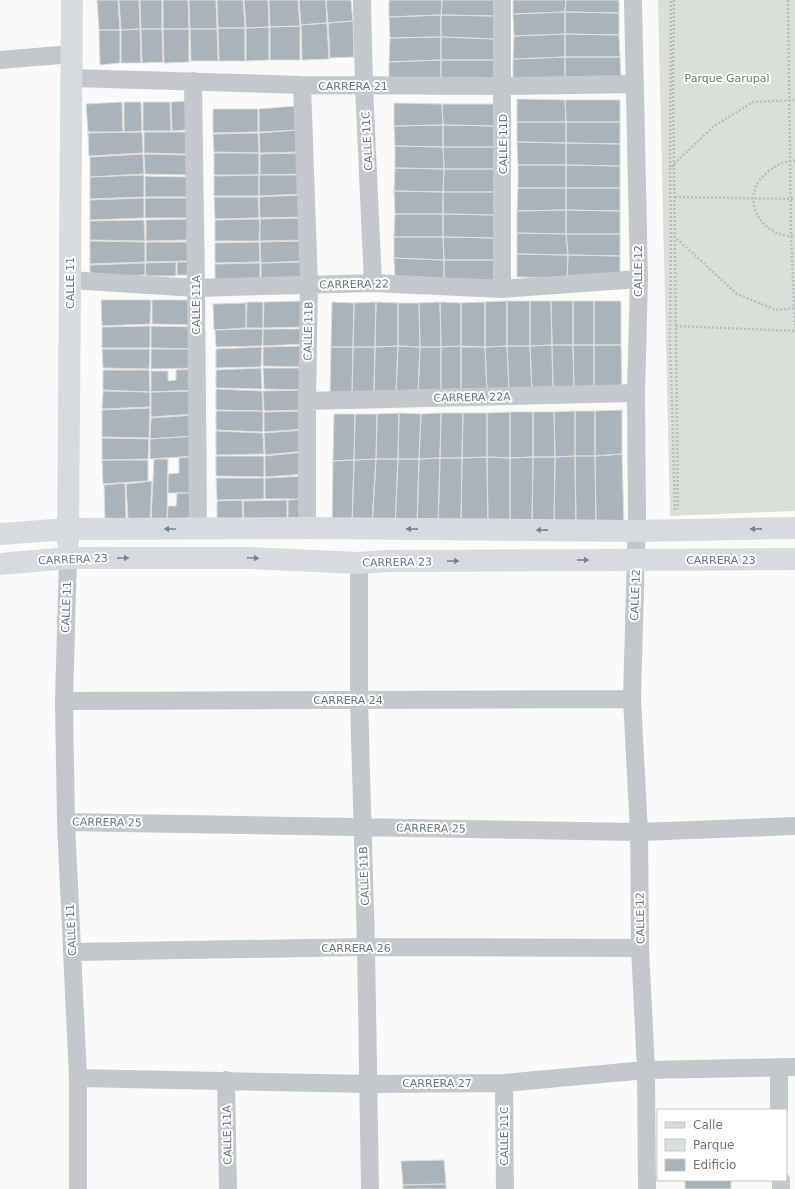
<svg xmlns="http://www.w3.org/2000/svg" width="795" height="1189" font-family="'DejaVu Sans',sans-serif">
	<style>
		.green { fill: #dadfd7 }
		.building { fill: #aab3b9; stroke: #dcdcda }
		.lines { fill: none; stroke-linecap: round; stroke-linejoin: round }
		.path { stroke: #bbbfc2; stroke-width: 2.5; stroke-dasharray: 2 2; stroke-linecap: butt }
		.street { stroke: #c3c8cc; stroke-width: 18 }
		.secondary { stroke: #d6dbdf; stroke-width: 22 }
		.oneway { fill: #768591 }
		.labels { text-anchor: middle; stroke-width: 4; stroke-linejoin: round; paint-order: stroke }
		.park-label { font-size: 11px; fill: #687a64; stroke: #fff }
		.street-label { font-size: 11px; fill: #657683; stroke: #fff }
	</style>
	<rect width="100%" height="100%" fill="#fafaf8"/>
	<path class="green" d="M658 0H795V511L670 516Z"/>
	<path class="building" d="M97 0H118L120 30H99Z
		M119 0H139L140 29 121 30Z
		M140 0H162V29H141Z
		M163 0H188L189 29H163Z
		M189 0H216L217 29H190Z
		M217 0H243L245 28H218Z
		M244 0H268L269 27 246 28Z
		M269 0H298L300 26 270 27Z
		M299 0H326L327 23 301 25Z
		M326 0H351L353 21 328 23Z
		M389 0H442L441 15 389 17Z
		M442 0H495V16L441 15Z
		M513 0H566L565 12 513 14Z
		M566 0H619V13L565 12Z
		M565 12V34L514 36 513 14Z
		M565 12 619 13V35L565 34Z
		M441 15V37L390 38 389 17Z
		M441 15 495 16V39L441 37Z
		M353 21 354 57 330 58 328 23Z
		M327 23 329 59 302 60 301 25Z
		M300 26V60H270V27Z
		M269 27V60L246 61V28Z
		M218 28H245V61H219Z
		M140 29 141 63H121V30Z
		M141 29H162L163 62 142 63Z
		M163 29H189V62L164 63Z
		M190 29H217L218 61H191Z
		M99 30H120V63L100 65Z
		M565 34V57L513 59 514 36Z
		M565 34 619 35 620 57H565Z
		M441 37V60L389 62 390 38Z
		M441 37 495 39 496 60H441Z
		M565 57V79H513V59Z
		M565 57H620L621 79H565Z
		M441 60V82H389V62Z
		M441 60H496L497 82H441Z
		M517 99 565 100 566 122H517Z
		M565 100H620V122H566Z
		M185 101 186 130 172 131 171 102Z
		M122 102 123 132H88L86 104Z
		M124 102H141L142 131 124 132Z
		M143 102H170L171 131H143Z
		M394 103 442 104 443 125 394 126Z
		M442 104H497V126L443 125Z
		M296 106 298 130 259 132V109Z
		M213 109H258V132L213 133Z
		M517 122H566V143L517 142Z
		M566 122H620V144L566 143Z
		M443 125V147L395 146 394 126Z
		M443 125 497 126V147H443Z
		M298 130 300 152 260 153 259 133Z
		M142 132 143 153 89 156 88 133Z
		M144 132H186L187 154 144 153Z
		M258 133 259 153 214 152 213 134Z
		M517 142 566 143V165H518Z
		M566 143 620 144V166L566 165Z
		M395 146 443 147 444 169 395 168Z
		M443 147H497L498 169H444Z
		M214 153H259V175H214Z
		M300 153 301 174 260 175V154Z
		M143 154 144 174 90 177V157Z
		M144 154 187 155V175L145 174Z
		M518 165H566V188H518Z
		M566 165 620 166V188H566Z
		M395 168 444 169 443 192 394 191Z
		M444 169H498L497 192H443Z
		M144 175V197L90 199V177Z
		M259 175V196H214V176Z
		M259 175H301L302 194 259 196Z
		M145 176 187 177V197H145Z
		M518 188H566V210L517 211Z
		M566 188H620V211L566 210Z
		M394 191 443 192V214H395Z
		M443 192H497V215L443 214Z
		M302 195 304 217 260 218 259 197Z
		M214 197H258L259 218 215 219Z
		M144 198V218L90 220V200Z
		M145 198H188L189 218H145Z
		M566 210 620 211V234H566Z
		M566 210V234L517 233V211Z
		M395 214H443V237H394Z
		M443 214 497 215V238L443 237Z
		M304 218 305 240 260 241V219Z
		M189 219 190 240 146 241V220Z
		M260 219 259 241H215V220Z
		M144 220 145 241 90 240V221Z
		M517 233 566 234 568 255 517 254Z
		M566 234H620V256L568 255Z
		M394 237H443L444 260 394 258Z
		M443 237 497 238V260H444Z
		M90 241 145 242V262L90 264Z
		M305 241 306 261 261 263 260 242Z
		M146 242H190V261L146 262Z
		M259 242 260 262 215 263V243Z
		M517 254 568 255 567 278 517 277Z
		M568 255 620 256V278H567Z
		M394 258 444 260V280H395Z
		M444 260H497L498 281 444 280Z
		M176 262V276H146L145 263Z
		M177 262H190V275H177Z
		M306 262V282L261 284V263Z
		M145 263V275L90 278V265Z
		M260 263V284L215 286V264Z
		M101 300H151L150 324 102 326Z
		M152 300H196V325L152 324Z
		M303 301 304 327 263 328 264 302Z
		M507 301H530V346H507Z
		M507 301V346L485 347V302Z
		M530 301H551L552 345 530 346Z
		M551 301H573V345H552Z
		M573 301H594V345H573Z
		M594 301H621V345H594Z
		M247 302H263V328H246Z
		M332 302 354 303 353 347H331Z
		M376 302 398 303V346L375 347Z
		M376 302 375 347H353L354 303Z
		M440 302 461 303V346L441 347Z
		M440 302 441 347H420L419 303Z
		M485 302V347L461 346V303Z
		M246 303V328L214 330 213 304Z
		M398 303H419L420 347 398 346Z
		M150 326V348H102V327Z
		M151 326 196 327V349L151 348Z
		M246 329H263L262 346 216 347 215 330Z
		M263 329H304L303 344 263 346Z
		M552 345H573L574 390H553Z
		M552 345 553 390 532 391 530 346Z
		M573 345H594V389L574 390Z
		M594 345H621L622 389H594Z
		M304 346V367L263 366V347Z
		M398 346 420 347 418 394 396 392Z
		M398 346 396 392 374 393 375 347Z
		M461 346V392L441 393V347Z
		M507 346H530L532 391H509Z
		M507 346 509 391 487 392 485 347Z
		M262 347 261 367 216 368V349Z
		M331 347H353L352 394 330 393Z
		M353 347H375L374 393 352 394Z
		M420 347H441V393L418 394Z
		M461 347H485L487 392H461Z
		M102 349H150L149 369 103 368Z
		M151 349H196V368L151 369Z
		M261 368 262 389 216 388V370Z
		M263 368H304L305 390 264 389Z
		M196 369V390L151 392V371H168V381L176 380V370Z
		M103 370H149L150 392 103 390Z
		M216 389 262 391 263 411 216 410Z
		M305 390V410L264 411 263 391Z
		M103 391 150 392V407L102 409Z
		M196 391V414L151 417V392Z
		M150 408 149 438 102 437V410Z
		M622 410V454L595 456V411Z
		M216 411H263V432L216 430Z
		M306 411V429L264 432V412Z
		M575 411V456L555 457 554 412Z
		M575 411H595V456H575Z
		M510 412H533V457L510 458Z
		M510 412V458L487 457V413Z
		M533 412H554L555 457H533Z
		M399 413 421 414 419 459H398Z
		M399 413 398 459H376L377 414Z
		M441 413H463L462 458H440Z
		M441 413 440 458 419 459 421 414Z
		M463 413H487V457L462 458Z
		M334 414H355L354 460 333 461Z
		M355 414H377L376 459 354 460Z
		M196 415V436L150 439 151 418Z
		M306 430V451L265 455 264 433Z
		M216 431 263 433 264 454 216 455Z
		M196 436 197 456 150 459V439Z
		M102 438 149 439 148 459 102 460Z
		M306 452 307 474 265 477V456Z
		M622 454 624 526H596L595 456Z
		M196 456 197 493H168V474L179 473V458Z
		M216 456H264V477L216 476Z
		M575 456H595L596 526 576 527Z
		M575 456 576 527H554L555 457Z
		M487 457 510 458V527L488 528Z
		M487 457 488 528 461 527 462 458Z
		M533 457H555L554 527H532Z
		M533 457 532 527H510V458Z
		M440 458H462L461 527 438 526Z
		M440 458 438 526H417L419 459Z
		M154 459H168L167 520H151Z
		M376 459H398L395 527 372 526Z
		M376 459 372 526H352L354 460Z
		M398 459H419L417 526 395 527Z
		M102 460H148V481L103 484Z
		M354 460 352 526 332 527 333 461Z
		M306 476 307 499H265V478Z
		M216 478H264V499L217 500Z
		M152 481 150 520H128L126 484Z
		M125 483 126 520 105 521 104 485Z
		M177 493H197V519L167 520 168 506H176Z
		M306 499V519H288V500Z
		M242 500 243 520 217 521V501Z
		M287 500V519L244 520 243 501Z
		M444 1160 446 1184 403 1185 401 1161Z
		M685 1180H731V1189H685Z
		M446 1184V1189H403V1185Z"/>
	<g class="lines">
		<path class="path" d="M674 0 673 83 678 509
			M788 0 791 236 795 325
			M795 161C787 160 778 164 772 169 766 173 760 178 757 184 747 204 758 224 777 233 782 235 790 237 795 235
			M670 167 671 0
			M675 197 795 199
			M674 236 737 294 776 310 795 308
			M676 326 795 331
			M675 510 670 339 671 233 670 168 714 126 753 102 795 100"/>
		<path class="street" d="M362 0 364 86 373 283
			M502 0V289
			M633 0 639 279 636 393 637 515 632 699 639 832 640 948 646 1070 647 1189
			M0 60 72 54
			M72 78 302 85 503 86 635 84
			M193 81 196 288 198 529
			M302 85 309 285 307 401V528
			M70 280 196 288 373 283 502 289 639 279
			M307 401 636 393
			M68 558 64 701 66 822 78 1078V1189
			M359 563V700L366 947 370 1189
			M64 701 632 699
			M66 822 639 832 795 826
			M72 952 366 947 640 948
			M779 1067V1110
			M78 1078 369 1084 504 1083 646 1070 795 1067
			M226 1080 228 1189
			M504 1083 505 1189
			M781 1180V1189"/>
		<path class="secondary" d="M0 534 68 529 307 528 636 531 795 528
			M68 542 72 0
			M0 564 68 558H251L359 563 388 561 795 559"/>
	</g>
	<defs><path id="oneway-solid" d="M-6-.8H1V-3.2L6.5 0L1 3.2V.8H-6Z"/></defs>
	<g class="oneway">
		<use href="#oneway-solid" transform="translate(170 529) rotate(-180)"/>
		<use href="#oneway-solid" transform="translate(412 529) rotate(-179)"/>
		<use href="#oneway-solid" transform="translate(756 529) rotate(179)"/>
		<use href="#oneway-solid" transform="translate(542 530) rotate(-179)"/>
		<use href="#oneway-solid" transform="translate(123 558)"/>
		<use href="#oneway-solid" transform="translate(253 558) rotate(2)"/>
		<use href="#oneway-solid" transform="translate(583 560)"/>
		<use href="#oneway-solid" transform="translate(453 561)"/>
	</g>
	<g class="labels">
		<g class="park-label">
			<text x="727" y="82">Parque Garupal</text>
		</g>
		<g class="street-label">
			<text x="353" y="90">CARRERA 21</text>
			<text transform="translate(367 141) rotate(-93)" y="4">CALLE 11C</text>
			<text transform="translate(503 144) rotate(-90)" y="4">CALLE 11D</text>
			<text transform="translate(638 271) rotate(-90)" y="4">CALLE 12</text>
			<text transform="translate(70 283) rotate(-90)" y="4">CALLE 11</text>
			<text transform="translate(354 284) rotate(-1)" y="4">CARRERA 22</text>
			<text transform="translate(196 305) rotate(-90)" y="4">CALLE 11A</text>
			<text transform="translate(308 331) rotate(-89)" y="4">CALLE 11B</text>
			<text transform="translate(472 397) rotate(-1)" y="4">CARRERA 22A</text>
			<text transform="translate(73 559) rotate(-2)" y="4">CARRERA 23</text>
			<text x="721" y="564">CARRERA 23</text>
			<text transform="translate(397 562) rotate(-1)" y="4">CARRERA 23</text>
			<text transform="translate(635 595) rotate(-88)" y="4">CALLE 12</text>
			<text transform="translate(66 607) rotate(-88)" y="4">CALLE 11</text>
			<text x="348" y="704">CARRERA 24</text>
			<text transform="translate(107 822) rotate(1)" y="4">CARRERA 25</text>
			<text transform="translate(431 828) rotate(1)" y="4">CARRERA 25</text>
			<text transform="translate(364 876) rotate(-92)" y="4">CALLE 11B</text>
			<text transform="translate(640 918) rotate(-91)" y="4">CALLE 12</text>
			<text transform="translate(71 930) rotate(-93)" y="4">CALLE 11</text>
			<text x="356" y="952">CARRERA 26</text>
			<text x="437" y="1087">CARRERA 27</text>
			<text transform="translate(227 1135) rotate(-91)" y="4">CALLE 11A</text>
			<text transform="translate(504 1136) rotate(-90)" y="4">CALLE 11C</text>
		</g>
	</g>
	<rect x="657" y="1109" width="130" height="72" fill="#ffffff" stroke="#c1c8cd"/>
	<rect x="665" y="1122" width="20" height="6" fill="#d6dbdf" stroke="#c1c8cd"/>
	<text x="693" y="1129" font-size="12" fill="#657683">Calle</text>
	<rect x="665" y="1139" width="20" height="12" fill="#dadfd7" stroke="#c1c8cd"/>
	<text x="693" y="1149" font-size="12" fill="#657683">Parque</text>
	<rect x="665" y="1159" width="20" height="12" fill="#aab3b9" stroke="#c1c8cd"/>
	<text x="693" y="1169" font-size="12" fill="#657683">Edificio</text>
</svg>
